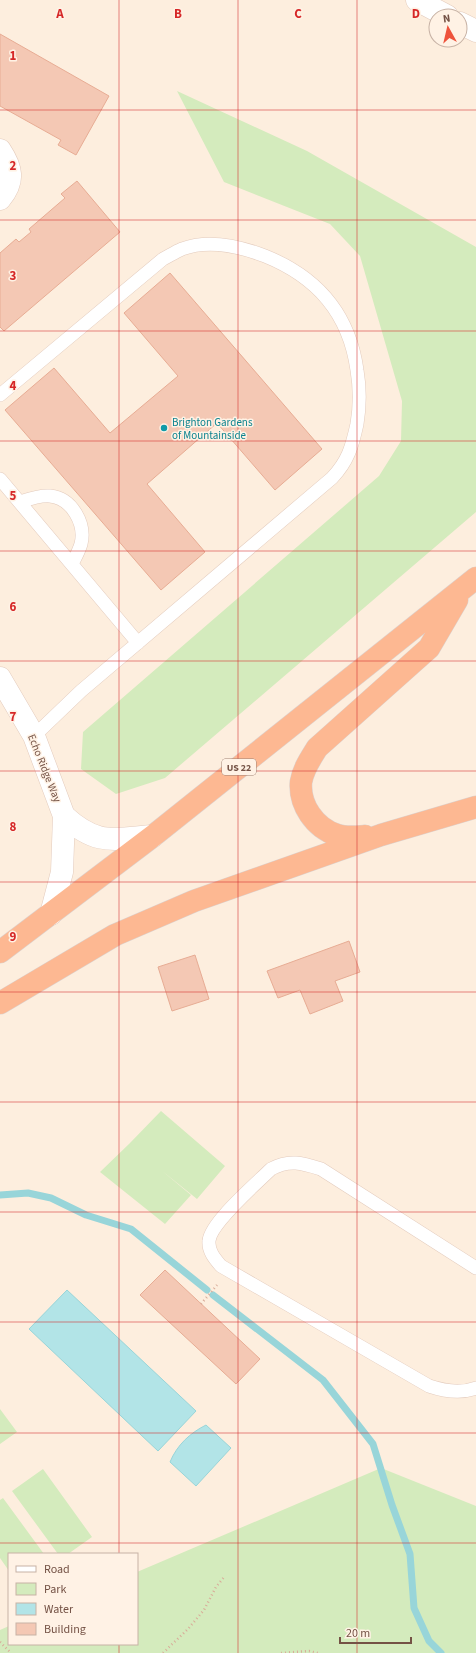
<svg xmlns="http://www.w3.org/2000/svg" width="476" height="1653" font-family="'Source Sans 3',sans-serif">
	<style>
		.green { fill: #d4ebbd }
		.water { fill: #b2e4e7; stroke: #98d5d9 }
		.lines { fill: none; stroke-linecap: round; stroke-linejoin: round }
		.stream { stroke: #98d5d9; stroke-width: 7 }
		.building { fill: #f4c8b4; stroke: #e7ac94 }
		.service-casing { stroke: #e3cbbd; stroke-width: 14 }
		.minor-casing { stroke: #e3cbbd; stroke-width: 23 }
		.trunk-casing { stroke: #dbd2cf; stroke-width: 23 }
		.path { stroke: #d8ab98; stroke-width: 2.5; stroke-dasharray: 1 3; stroke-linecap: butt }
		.service { stroke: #fff; stroke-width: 13 }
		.minor { stroke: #fff; stroke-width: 22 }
		.trunk { stroke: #fdb892; stroke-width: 22 }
		.grid { fill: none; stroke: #d62828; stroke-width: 1; stroke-opacity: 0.55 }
		.culture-dot { fill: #0f9aa8; stroke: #fff2e5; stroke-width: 1.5 }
		.labels { text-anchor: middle; stroke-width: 3; stroke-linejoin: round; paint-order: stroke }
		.shield { fill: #fff2e5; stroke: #9e8275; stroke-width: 1 }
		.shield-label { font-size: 10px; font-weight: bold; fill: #745245 }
		.culture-label { font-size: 11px; fill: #0d838f; stroke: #fff2e5; text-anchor: start }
		.street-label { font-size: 11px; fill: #745245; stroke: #fff2e5 }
		.grid-label { font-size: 13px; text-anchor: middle; font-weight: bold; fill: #d62828; stroke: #fff2e5; stroke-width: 3; stroke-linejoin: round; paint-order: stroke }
	</style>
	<rect width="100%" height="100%" fill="#fdeede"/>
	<path class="green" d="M177 91 307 151 476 247V512L165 778 116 794 81 769 83 732 379 476 401 441 402 401 360 256 330 224 224 182Z
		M161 1111 225 1166 197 1199 161 1170 191 1195 165 1224 100 1172 129 1144Z
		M0 1409 17 1432 0 1444Z
		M381 1468 476 1506V1653H0V1630L9 1626V1644H137V1572Z
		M43 1469 92 1537 68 1554H58L12 1491Z
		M3 1498 44 1554H9V1571L0 1558V1500Z"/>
	<path class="water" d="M67 1290 196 1411 158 1451 29 1329Z
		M206 1425 231 1448 196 1486 170 1462C177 1445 190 1433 206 1425Z"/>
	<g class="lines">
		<path class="stream" d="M0 1195 28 1193 51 1198 86 1215 131 1229 207 1290
			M213 1295 323 1380 373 1444 392 1505 410 1554 414 1608 429 1641 441 1653"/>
	</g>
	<path class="building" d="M0 34 109 96 76 155 58 145 61 140 0 106Z
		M77 181 120 232 4 331 0 327V253L16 239 19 242 31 232 29 229 65 198 61 194Z
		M170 273 322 449 275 490 217 423 147 484 205 552 161 590 5 410 54 368 110 433 178 376 124 313Z
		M349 941 360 972 335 981 343 1001 310 1014 300 990 278 998 267 971Z
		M195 955 209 999 172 1011 158 967Z
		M165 1270 260 1359 236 1384 140 1295Z"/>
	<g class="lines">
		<defs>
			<path id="service" d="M0 395 163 259C169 256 175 252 182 249 208 239 239 246 265 256 317 277 349 313 357 370 360 388 360 406 357 424 352 447 348 461 332 478L81 691 34 736
				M0 479 138 643
				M20 502C29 499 40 495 50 496 72 498 86 524 81 544 79 551 75 558 72 564
				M476 1268 321 1169C302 1163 289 1159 271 1169 257 1183 210 1223 209 1241 208 1251 215 1259 221 1266L429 1386C444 1391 460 1394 476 1388"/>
			<path id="minor" d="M417 0 447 16
				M460 23 476 31
				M0 150C12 168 15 181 0 199
				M0 678 34 736 64 816 62 872 51 914
				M64 816C97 846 112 839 153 836"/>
			<path id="trunk" d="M365 836C355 837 346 838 337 835 315 828 299 805 301 782 303 769 311 758 317 748L429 648 457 600
				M0 952 153 836 476 578
				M0 1003 115 935 194 901 381 835 476 807"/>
		</defs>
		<use href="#service" class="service-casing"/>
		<use href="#minor" class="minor-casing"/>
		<use href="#trunk" class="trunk-casing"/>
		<path class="path" d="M201 1304 217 1285
			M0 1642 11 1653
			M163 1653 188 1629 204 1610 216 1587 225 1576
			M281 1653 309 1651 318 1653"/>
		<use href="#service" class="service"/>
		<use href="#minor" class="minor"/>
		<use href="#trunk" class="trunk"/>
	</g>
	<path class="grid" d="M119 0V1554M238 0V1653M357 0V1653M0 110H476M0 220H476M0 331H476M0 441H476M0 551H476M0 661H476M0 771H476M0 882H476M0 992H476M0 1102H476M0 1212H476M0 1322H476M0 1433H476M0 1543H476M119 1644V1653"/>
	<circle class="culture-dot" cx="164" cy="428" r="4"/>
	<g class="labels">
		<rect class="shield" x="222" y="759" width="34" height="16" rx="3"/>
		<g class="shield-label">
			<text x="239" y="771">US 22</text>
		</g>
		<g class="culture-label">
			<text x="172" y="426">Brighton Gardens<tspan x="172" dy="13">of Mountainside</tspan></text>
		</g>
		<g class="street-label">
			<text transform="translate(45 768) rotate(68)" y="4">Echo Ridge Way</text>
		</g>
	</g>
	<g class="grid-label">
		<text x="60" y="18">A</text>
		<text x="178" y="18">B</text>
		<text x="298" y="18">C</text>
		<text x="416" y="18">D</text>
		<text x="13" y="60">1</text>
		<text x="13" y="170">2</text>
		<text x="13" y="280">3</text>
		<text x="13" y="390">4</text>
		<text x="13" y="500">5</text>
		<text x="13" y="611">6</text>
		<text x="13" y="721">7</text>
		<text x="13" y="831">8</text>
		<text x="13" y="941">9</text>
	</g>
	<rect x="8" y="1553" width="130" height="92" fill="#fff2e5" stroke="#c7b2a5"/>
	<rect x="16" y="1566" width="20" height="6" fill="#ffffff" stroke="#c7b2a5"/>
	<text x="44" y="1573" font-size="12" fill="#745245">Road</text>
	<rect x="16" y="1583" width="20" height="12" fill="#d4ebbd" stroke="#c7b2a5"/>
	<text x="44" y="1593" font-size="12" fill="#745245">Park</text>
	<rect x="16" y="1603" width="20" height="12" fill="#b2e4e7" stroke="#c7b2a5"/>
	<text x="44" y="1613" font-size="12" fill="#745245">Water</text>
	<rect x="16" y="1623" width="20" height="12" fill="#f4c8b4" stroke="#c7b2a5"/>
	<text x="44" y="1633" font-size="12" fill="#745245">Building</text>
	<g transform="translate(448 28) rotate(352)"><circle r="19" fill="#fff2e5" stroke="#c7b2a5"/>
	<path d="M0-3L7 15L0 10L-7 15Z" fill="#ee533c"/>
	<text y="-6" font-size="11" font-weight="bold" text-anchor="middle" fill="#745245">N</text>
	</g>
	<path d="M340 1637v6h71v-6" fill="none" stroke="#745245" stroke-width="2"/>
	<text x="346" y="1637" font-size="12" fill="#745245" stroke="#fff2e5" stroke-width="3" paint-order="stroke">20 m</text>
</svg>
